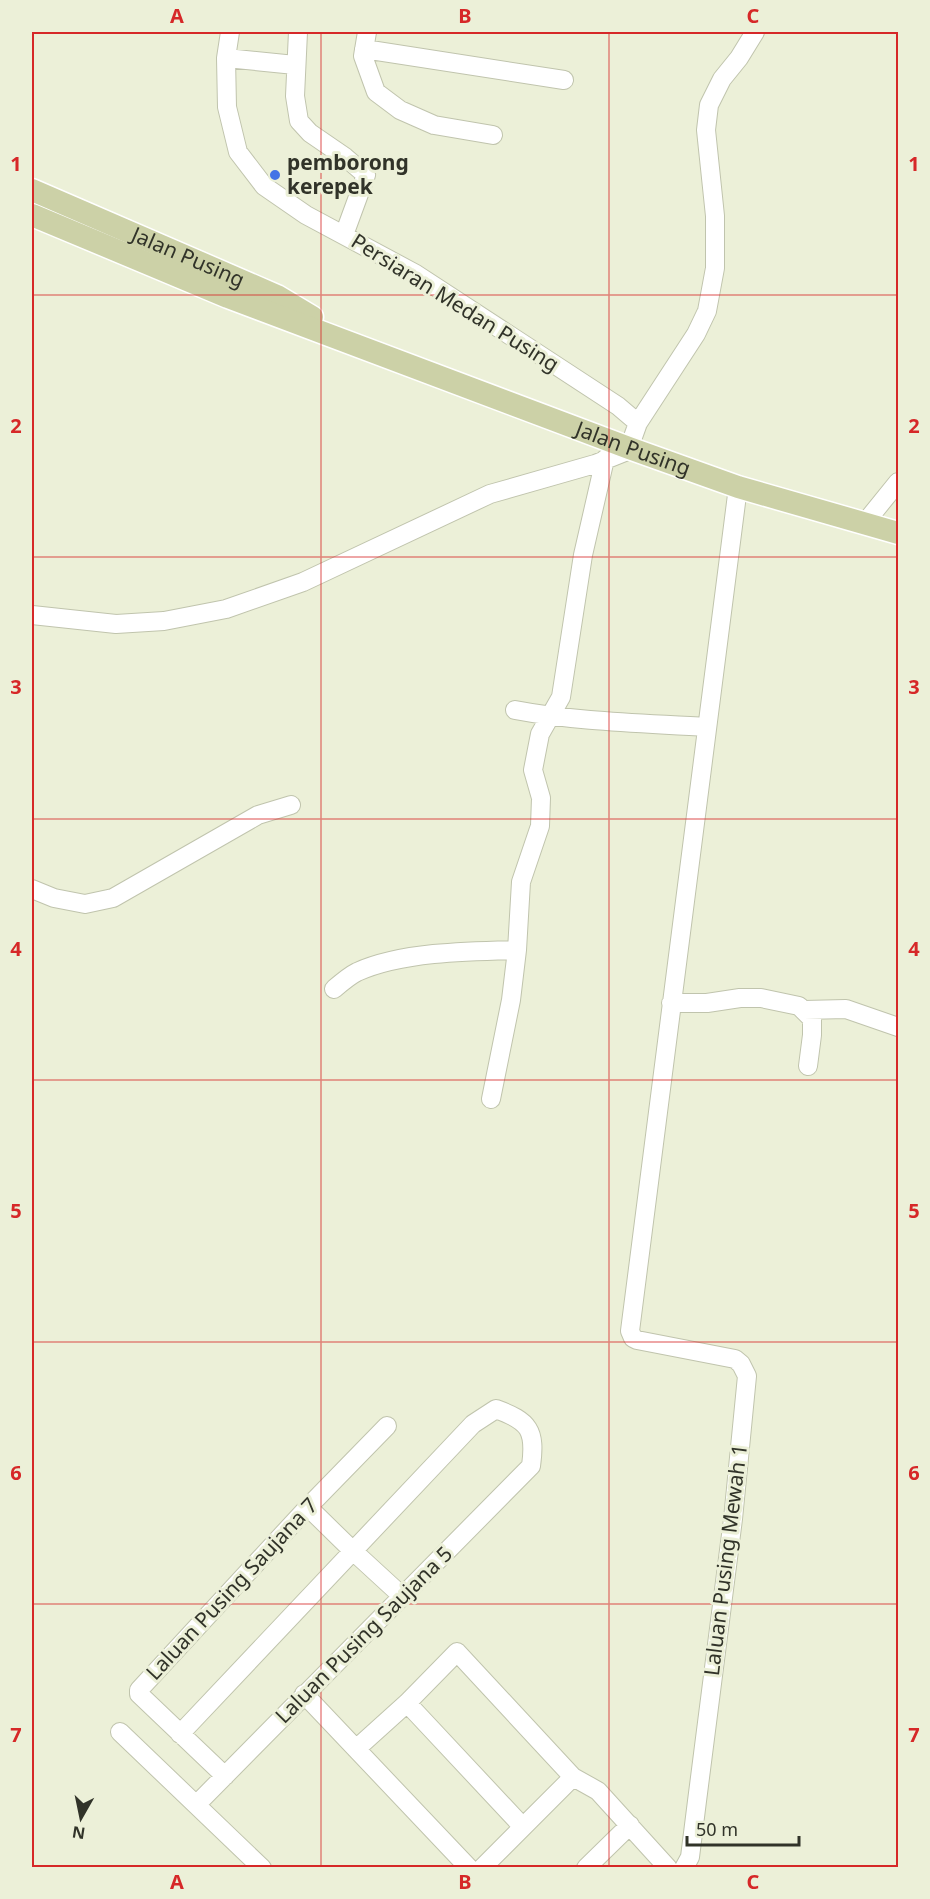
<svg xmlns="http://www.w3.org/2000/svg" width="930" height="1899" font-family="'Noto Sans',sans-serif">
	<style>
		.lines { fill: none; stroke-linecap: round; stroke-linejoin: round }
		.minor-casing { stroke: #c0c4ad; stroke-width: 20 }
		.major-casing { stroke: #fff; stroke-width: 25 }
		.minor { stroke: #fff; stroke-width: 18 }
		.major { stroke: #ccd1a7; stroke-width: 22 }
		.grid { fill: none; stroke: #d62828; stroke-width: 1.5; stroke-opacity: 0.55 }
		.poi-dot { fill: #4474e6; stroke: #ecf0d8; stroke-width: 2 }
		.labels { text-anchor: middle; stroke-width: 6; stroke-linejoin: round; paint-order: stroke }
		.poi-label { font-size: 21px; font-weight: bold; fill: #313329; stroke: #ecf0d8; text-anchor: start }
		.street-label { font-size: 21px; fill: #313329; stroke: #ecf0d8 }
		.neatline { fill: none; stroke: #d62828; stroke-width: 2 }
		.grid-label { font-size: 20px; text-anchor: middle; font-weight: bold; fill: #d62828 }
	</style>
	<rect width="100%" height="100%" fill="#ecf0d8"/>
	<g class="lines">
		<defs>
			<path id="minor" d="M298 32 295 96 299 121 310 133 345 157 366 175 344 235
				M367 32 363 56 376 92 400 110 434 125 493 135
				M364 49 564 80
				M226 58 295 65
				M638 423 696 334 707 311 715 268V216L706 130 709 105 722 79 739 58 755 32
				M864 524 898 482
				M32 615 116 624 164 621 226 609 303 582 490 494 595 464 625 452 629 448 638 423 618 406 416 274 306 215 264 186 238 152 227 107 226 58 230 32
				M515 710C578 722 643 723 707 727
				M32 889 54 898 85 904 113 898 258 815 291 805
				M334 989C341 983 349 976 357 972 401 952 468 951 517 950L521 882 540 826 541 798 533 770 540 734 561 697 583 555 605 459
				M671 1003H707L740 998H761L799 1006 812 1019V1035L808 1066
				M804 1010 846 1009 898 1027
				M491 1099 511 1000 517 950
				M308 1507 353 1551 402 1596
				M304 1694 469 1868
				M407 1703 523 1827
				M120 1732 262 1868
				M180 1734 473 1424 496 1409C529 1421 536 1430 531 1466L197 1804
				M356 1749 407 1703 457 1652 573 1777 598 1791 668 1868
				M225 1776 139 1694V1690L308 1507 387 1426
				M482 1868 573 1777
				M586 1868 630 1825
				M684 1868 690 1857 697 1801 733 1519 747 1376 741 1364 735 1359 637 1340 633 1338 630 1331 738 487"/>
			<g id="major">
				<path id="s1" d="M32 190 277 296 312 317"/>
				<path id="s2" d="M32 215 228 297 629 448 738 487 898 533"/>
			</g>
		</defs>
		<use href="#minor" class="minor-casing"/>
		<use href="#major" class="major-casing"/>
		<use href="#minor" class="minor"/>
		<use href="#major" class="major"/>
	</g>
	<path class="grid" d="M321 32V1868M609 32V1868M32 295H898M32 557H898M32 819H898M32 1080H898M32 1342H898M32 1604H898"/>
	<circle class="poi-dot" cx="275" cy="175" r="6"/>
	<g class="labels">
		<g class="poi-label">
			<text x="287" y="170">pemborong<tspan x="287" dy="24">kerepek</tspan></text>
		</g>
		<g class="street-label">
			<text dy="7" stroke="none"><textPath href="#s1" startOffset="170">Jalan Pusing</textPath></text>
			<text transform="translate(455 303) rotate(32)" y="7">Persiaran Medan Pusing</text>
			<text dy="7" stroke="none"><textPath href="#s2" startOffset="645">Jalan Pusing</textPath></text>
			<text transform="translate(726 1560) rotate(-83)" y="7">Laluan Pusing Mewah 1</text>
			<text transform="translate(232 1589) rotate(-47)" y="7">Laluan Pusing Saujana 7</text>
			<text transform="translate(364 1635) rotate(-45)" y="7">Laluan Pusing Saujana 5</text>
		</g>
	</g>
	<rect width="930" height="1899" fill="none" stroke="#ecf0d8" stroke-width="66"/>
	<g transform="translate(81 1818) rotate(189)" stroke="#ecf0d8" stroke-width="4.5" paint-order="stroke">
	<path d="M0-4.5L10 22L0 15L-10 22Z" fill="#313329"/>
	<text y="-9" font-size="16" font-weight="bold" text-anchor="middle" fill="#313329">N</text>
	</g>
	<path d="M687 1836v9h112v-9" fill="none" stroke="#313329" stroke-width="3"/>
	<text x="696" y="1836" font-size="18" fill="#313329" stroke="#ecf0d8" stroke-width="4.5" paint-order="stroke">50 m</text>
	<rect x="33" y="33" width="864" height="1833" class="neatline"/>
	<g class="grid-label">
		<text x="177" y="23">A</text>
		<text x="465" y="23">B</text>
		<text x="753" y="23">C</text>
		<text x="16" y="171">1</text>
		<text x="914" y="171">1</text>
		<text x="16" y="433">2</text>
		<text x="914" y="433">2</text>
		<text x="16" y="694">3</text>
		<text x="914" y="694">3</text>
		<text x="16" y="956">4</text>
		<text x="914" y="956">4</text>
		<text x="16" y="1218">5</text>
		<text x="914" y="1218">5</text>
		<text x="16" y="1480">6</text>
		<text x="914" y="1480">6</text>
		<text x="16" y="1742">7</text>
		<text x="914" y="1742">7</text>
		<text x="177" y="1889">A</text>
		<text x="465" y="1889">B</text>
		<text x="753" y="1889">C</text>
	</g>
</svg>
